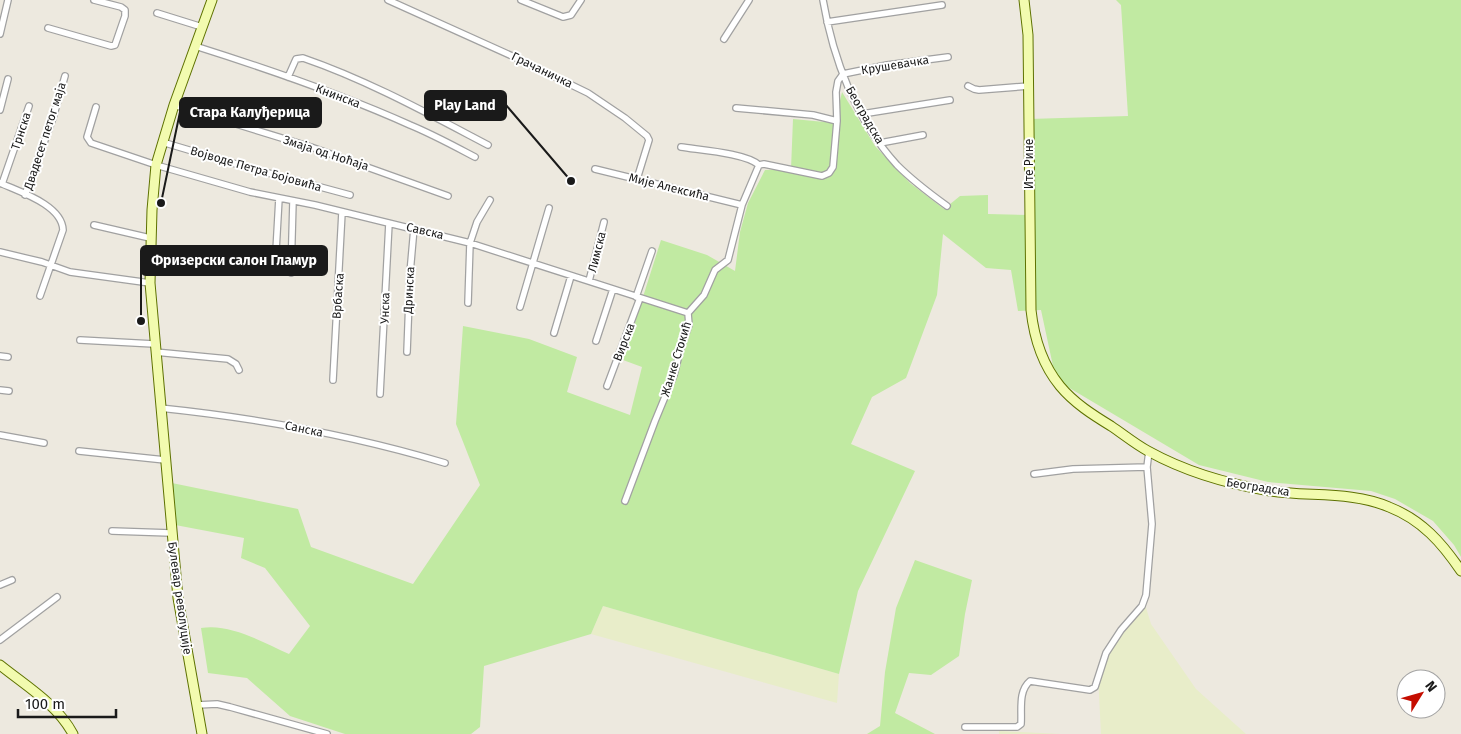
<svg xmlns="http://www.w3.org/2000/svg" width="1461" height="734" font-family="'Fira Sans',sans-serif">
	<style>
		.farmland { fill: #e8edc9 }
		.grass { fill: #c1eaa2 }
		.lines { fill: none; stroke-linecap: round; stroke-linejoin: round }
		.street-casing { stroke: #a1a1a1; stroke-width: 8 }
		.secondary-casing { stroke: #5e7201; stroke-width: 11 }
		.street { stroke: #fff; stroke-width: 5.5 }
		.secondary { stroke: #f2fbaf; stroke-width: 9 }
		.labels { text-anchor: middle; stroke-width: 4; stroke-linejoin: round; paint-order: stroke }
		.street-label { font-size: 12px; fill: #1a1a1a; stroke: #fff }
		.leader { fill: none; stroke: #1a1a1a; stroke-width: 2 }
		.callout-dot { fill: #1a1a1a; stroke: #fff; stroke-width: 2 }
		.callout { fill: #1a1a1a; stroke: #1a1a1a; stroke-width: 2 }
		.callout-label { font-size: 14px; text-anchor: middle; font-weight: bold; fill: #fff }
	</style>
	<rect width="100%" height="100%" fill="#ede9df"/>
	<path class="farmland" d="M1144 601 1151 624 1196 689 1246 734H1101L1098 675 1116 639Z
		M603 606 839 674 837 703 591 634Z
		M999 731 1061 734H999Z"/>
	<path class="grass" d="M1116 0H1461V557L1454 545 1433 521 1395 499 1371 491 1268 482 1199 465 1056 380 1041 310 1018 311 1011 270 986 268 943 234 937 295 906 378 872 397 851 444 915 471 858 591 839 674 603 606 591 634 484 666 480 727 471 734H345L290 716 247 678 208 673 201 628C230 623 262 642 289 654L310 626 265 568 241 558 244 538 170 524 167 482 298 509 311 547 413 584 480 485 456 424 463 326 529 339 577 357 567 392 630 415 642 367 623 360 661 240 707 255 735 271 740 232 748 203 765 170 791 169 793 119 835 123 842 92 875 146 910 183 944 209 960 196 988 195V214L1029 215V119L1128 116 1121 5Z
		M915 560 972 580 965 614 959 656 931 675 909 673 895 713 935 734H867L880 726 885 672 896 608Z"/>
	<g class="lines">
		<defs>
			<path id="street" d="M388 0 512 56 588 93 625 118 647 136 649 140 637 179
				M521 0 563 17 571 15 581 0
				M823 0C833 59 856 120 897 165 912 180 929 193 947 206
				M157 13 202 27
				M827 22 942 5
				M48 28 111 46 115 45 125 16V10L121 7 94 0
				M0 34 8 0
				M724 39 749 0
				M195 46C268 69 341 94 410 125 432 134 454 146 475 157
				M843 74 887 65 948 57
				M288 77 296 59 303 58C367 80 427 113 488 145
				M968 86 974 89 979 90 1029 86
				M174 105 311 147 448 196
				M96 107 87 137 91 143 156 165 250 192 315 205 470 243 688 313
				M736 108 813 115 837 121
				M0 110 8 79
				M862 114 950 100
				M162 142 246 167 350 195
				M880 143 923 135
				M681 147C699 150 746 153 759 165
				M759 165 764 164 822 176 829 173 833 167 837 121 836 92 838 81 843 74
				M595 169 742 205
				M0 183C20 192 62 205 63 230L40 296
				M2 184 29 106
				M25 195 53 118 65 76
				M94 225 150 238
				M276 251 279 198
				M0 252 42 262 70 272 150 283
				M291 273 293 201
				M589 281 604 222
				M636 297 652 251
				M468 303 470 243 477 222 490 200
				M520 307 549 208
				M554 333 571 276
				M80 340 154 344
				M596 341 613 289
				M155 352 228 359 236 364 239 370
				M407 352 410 273 414 228
				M0 356 8 357
				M333 380 342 212
				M607 386 640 298
				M0 390 9 391
				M380 394 389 223
				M160 408C256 418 352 435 445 463
				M0 435 44 443
				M79 451 165 460
				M1034 474 1073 469 1147 467
				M625 501 655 421 674 375 681 347 689 325 688 313 704 295 715 270 728 260 742 205 759 165
				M112 531 171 533
				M0 585 12 580
				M0 640 57 597
				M197 705 217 704 230 707 327 734
				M965 727H1017L1021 724C1022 710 1018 691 1030 681L1090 690 1095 687 1106 653 1121 630 1142 606 1146 595 1152 524 1147 467 1149 451"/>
			<path id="secondary" d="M1024 0 1028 35 1031 310C1034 338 1042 364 1060 386 1074 403 1093 415 1111 426 1123 434 1135 444 1148 451 1186 472 1228 484 1270 491 1309 497 1352 491 1389 507 1422 520 1442 543 1461 571
				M0 665C26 686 57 704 73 734
				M202 734 178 598 150 283 152 210 156 165 174 105 212 0"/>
		</defs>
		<use href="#street" class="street-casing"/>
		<use href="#secondary" class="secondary-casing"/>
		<use href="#street" class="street"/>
		<use href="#secondary" class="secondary"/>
	</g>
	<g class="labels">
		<g class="street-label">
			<text transform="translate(895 65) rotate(-9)" y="4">Крушевачка</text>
			<text transform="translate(542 70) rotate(26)" y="4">Грачаничка</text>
			<text transform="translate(338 96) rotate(21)" y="4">Книнска</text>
			<text transform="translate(865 115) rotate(60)" y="4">Београдска</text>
			<text transform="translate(21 131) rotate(-72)" y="4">Трнска</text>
			<text transform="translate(45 136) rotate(-72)" y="4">Двадесет петог маја</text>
			<text transform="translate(326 153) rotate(18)" y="4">Змаја од Ноћаја</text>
			<text transform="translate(1029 164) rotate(-90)" y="4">Ите Рине</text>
			<text transform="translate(256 169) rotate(16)" y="4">Војводе Петра Бојовића</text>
			<text transform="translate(669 187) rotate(14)" y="4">Мије Алексића</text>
			<text transform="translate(425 231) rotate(13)" y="4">Савска</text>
			<text transform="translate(597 252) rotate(-76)" y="4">Лимска</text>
			<text transform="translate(409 290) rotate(-87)" y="4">Дринска</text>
			<text transform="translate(338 296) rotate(-86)" y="4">Врбаска</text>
			<text transform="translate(385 308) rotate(-88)" y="4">Унска</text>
			<text transform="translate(624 342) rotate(-69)" y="4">Вирска</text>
			<text transform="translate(676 359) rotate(-73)" y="4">Жанке Стокић</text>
			<text transform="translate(304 429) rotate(12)" y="4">Санска</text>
			<text transform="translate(1258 487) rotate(9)" y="4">Београдска</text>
			<text transform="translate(180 598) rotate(82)" y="4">Булевар револуције</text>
		</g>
	</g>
	<path class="leader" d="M571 181L506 105M161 203L180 112M141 321L141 260"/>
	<g class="callout-dot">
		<circle cx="571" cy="181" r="5"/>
		<circle cx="161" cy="203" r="5"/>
		<circle cx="141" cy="321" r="5"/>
	</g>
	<g class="callout">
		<rect x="425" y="91" width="81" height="29" rx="5"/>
		<rect x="180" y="98" width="141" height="29" rx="5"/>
		<rect x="141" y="246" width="186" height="29" rx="5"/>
	</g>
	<g class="callout-label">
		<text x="465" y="110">Play Land</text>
		<text x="250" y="117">Стара Калуђерица</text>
		<text x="234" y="265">Фризерски салон Гламур</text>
	</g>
	<g transform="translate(1421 694) rotate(53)"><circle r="24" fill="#ffffff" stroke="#a3a3a3"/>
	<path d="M0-4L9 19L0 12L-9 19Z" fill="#c50d00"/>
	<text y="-8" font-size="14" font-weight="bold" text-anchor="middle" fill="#1a1a1a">N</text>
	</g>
	<path d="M18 709v8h98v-8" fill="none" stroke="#1a1a1a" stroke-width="2.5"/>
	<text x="25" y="709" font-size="15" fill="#1a1a1a" stroke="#ffffff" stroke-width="4" paint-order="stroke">100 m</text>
</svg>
